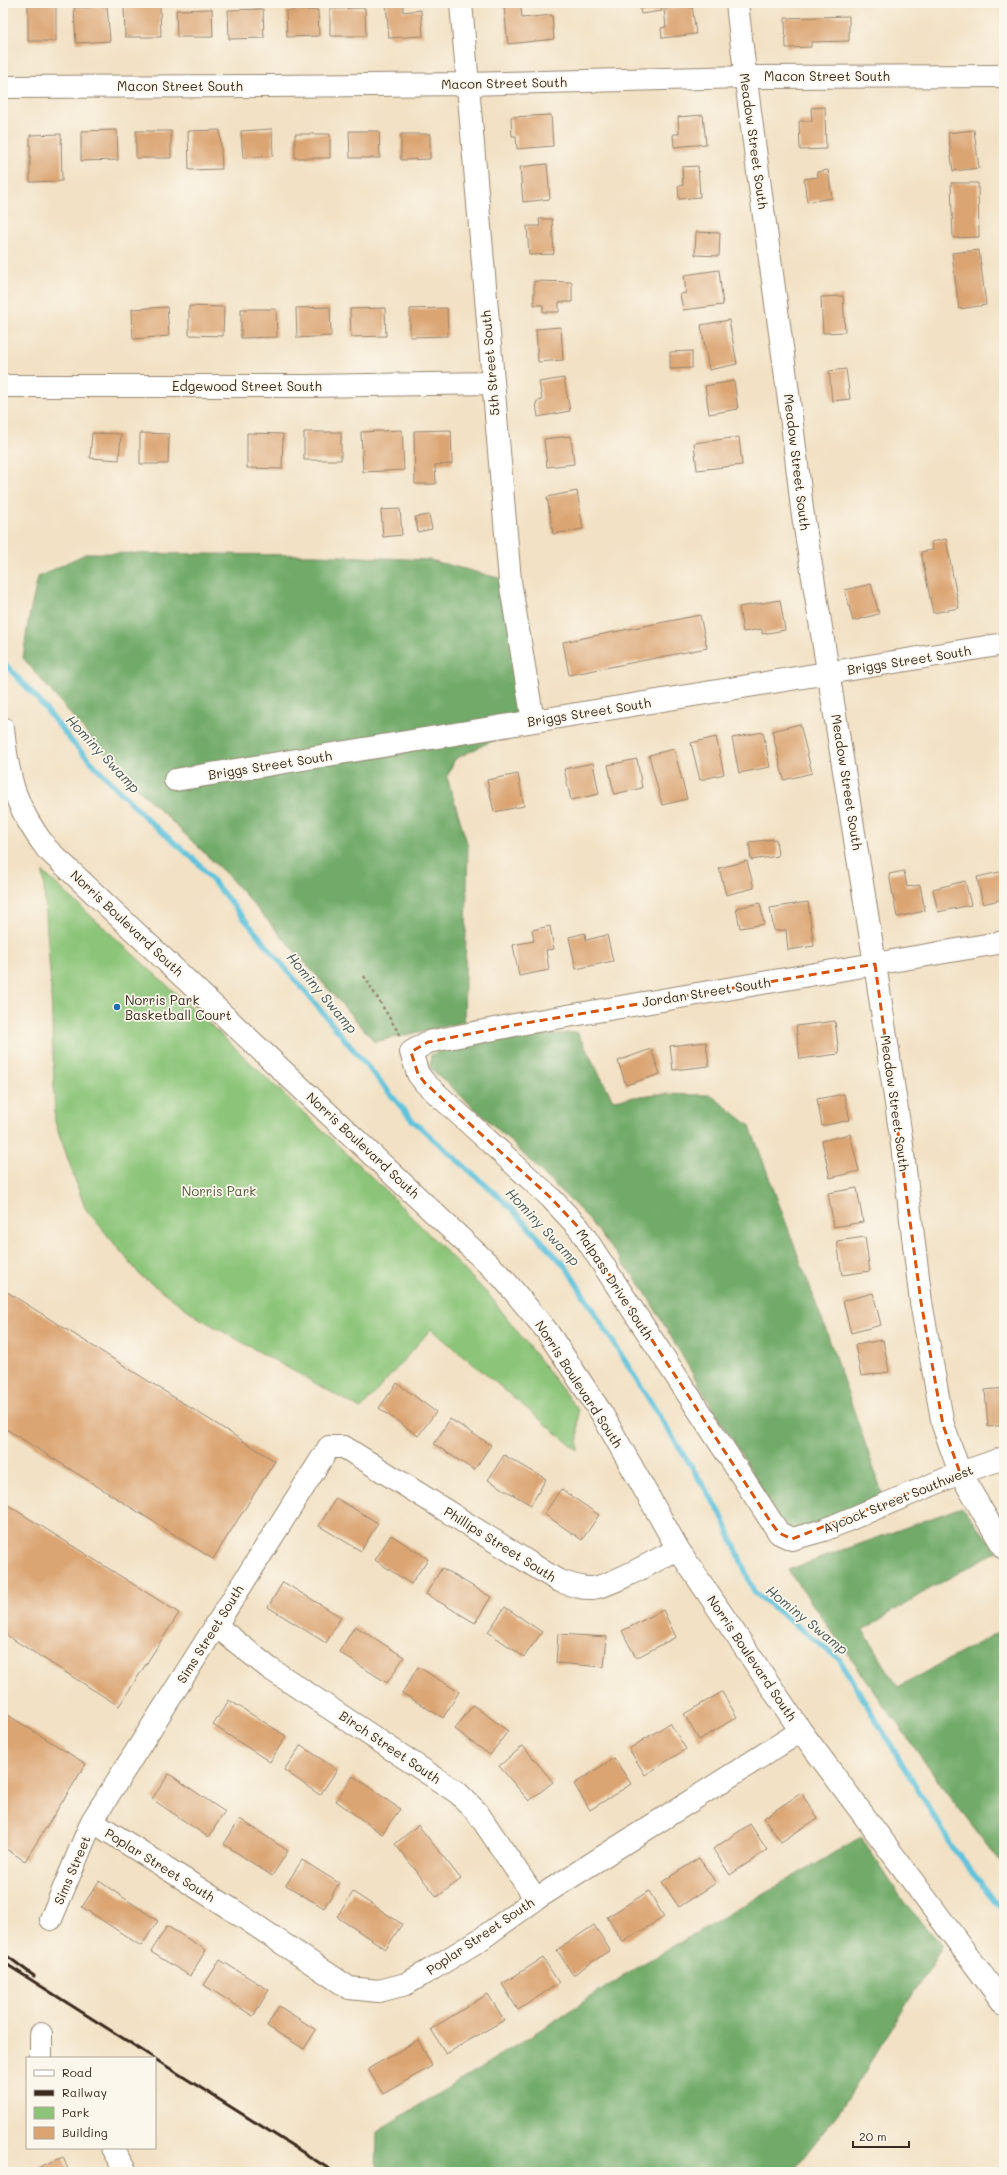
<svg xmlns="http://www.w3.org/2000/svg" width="1007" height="2175" font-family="Mali,sans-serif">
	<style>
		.green { fill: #8cc579; stroke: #64784c }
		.forest { fill: #71aa69; stroke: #566a44 }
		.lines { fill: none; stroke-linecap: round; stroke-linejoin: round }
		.stream { stroke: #5ec2dc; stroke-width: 5.5 }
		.building { fill: #dba573 }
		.minor-casing { stroke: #968671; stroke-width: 24 }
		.path { stroke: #968671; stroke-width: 2.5; stroke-dasharray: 3 3; stroke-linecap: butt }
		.minor { stroke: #fff; stroke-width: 22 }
		.rail { stroke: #3b2a1e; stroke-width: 3 }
		.marked { fill: none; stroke: #d7540e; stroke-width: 3; stroke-dasharray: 8 5; stroke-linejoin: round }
		.poi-dot { fill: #1f6fb2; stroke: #fbf7ec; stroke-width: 1.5 }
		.labels { text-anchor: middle; stroke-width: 3.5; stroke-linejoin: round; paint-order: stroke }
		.street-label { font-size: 13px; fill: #3b2a1e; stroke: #fbf7ec }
		.poi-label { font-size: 13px; fill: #3b2a1e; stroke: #fbf7ec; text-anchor: start }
		.park-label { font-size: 13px; fill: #535839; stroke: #fbf7ec }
		.water-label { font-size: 14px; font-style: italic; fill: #465857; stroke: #fbf7ec }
	</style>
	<rect width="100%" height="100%" fill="#fbf7ec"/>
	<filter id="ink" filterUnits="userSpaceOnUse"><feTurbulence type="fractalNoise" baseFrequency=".025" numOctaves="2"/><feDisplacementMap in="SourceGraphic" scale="8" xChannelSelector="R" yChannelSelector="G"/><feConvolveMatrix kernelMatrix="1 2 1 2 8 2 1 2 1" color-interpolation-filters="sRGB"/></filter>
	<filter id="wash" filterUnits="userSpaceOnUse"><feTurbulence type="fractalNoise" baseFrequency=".012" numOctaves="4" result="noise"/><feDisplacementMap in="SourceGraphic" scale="16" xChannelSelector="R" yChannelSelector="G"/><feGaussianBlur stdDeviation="0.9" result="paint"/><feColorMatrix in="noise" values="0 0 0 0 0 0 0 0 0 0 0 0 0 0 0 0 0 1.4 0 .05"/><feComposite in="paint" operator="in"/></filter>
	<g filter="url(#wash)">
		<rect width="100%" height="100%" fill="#f2e1c4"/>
		<path class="green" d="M43 872 216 1030 379 1184 490 1296 578 1410V1451L431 1329 361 1409 199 1318 141 1276 85 1208 55 1122 51 989Z"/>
		<path class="forest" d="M87 553 318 555 430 560 510 581 533 721 455 759 447 777 468 846 464 1022 375 1042 229 877 136 787 89 736 23 658 28 622 38 577Z
			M577 1032 613 1100 656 1094 711 1095 750 1126 827 1333 886 1504 800 1538 778 1519 754 1475 706 1397 642 1287 585 1215 504 1135 430 1068 431 1055 454 1045Z
			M962 1507 997 1551 921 1594 863 1630 898 1687 1004 1629V1866L943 1788 788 1570Z
			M861 1837 904 1902 943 1946 839 2112 792 2172H376L377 2131 487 2064 639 1966Z"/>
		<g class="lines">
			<path class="stream" d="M3 662 36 697 72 742 147 819 197 862 412 1120 507 1204 566 1267 721 1514 754 1592 839 1659 955 1851 1004 1912"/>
		</g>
		<g id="blocks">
			<path class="building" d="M28 3H56V41H28Z
				M386 3H403V12L421 10 423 36 389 38Z
				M639 3H661L662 11 641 14Z
				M692 5 696 34 662 38 661 28 666 27 664 9Z
				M107 6 110 41 76 43 74 8Z
				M160 6 161 37H125L124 7Z
				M521 6 522 18 552 15 554 39 508 44 504 7Z
				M365 8 366 36H330V9Z
				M212 9 213 37H177L176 10Z
				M263 9 264 38 229 39 228 10Z
				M318 10 319 36 287 37 286 11Z
				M849 16V41L811 42V47L786 48 785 18Z
				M825 107 826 149 800 150 799 121H812L811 108Z
				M551 115 553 146 517 149 516 136H512L511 117Z
				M703 115 706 144 674 147 673 134H679L678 117Z
				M272 129 273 156 243 158 241 131Z
				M117 130 118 160 81 161V131Z
				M220 130 222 169 189 170 188 131Z
				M974 130 979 168 953 171 948 133Z
				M136 131H171V158H136Z
				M349 131H379L380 158H350Z
				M61 134 62 181 30 182V135Z
				M295 134H330V158H295Z
				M401 134H430V159L401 160Z
				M547 164 550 199 523 202 520 167Z
				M698 166 700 197 679 199 678 186 683 185 682 167Z
				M828 170 832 198 807 202 804 179 818 177 817 172Z
				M951 183H978L979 237 953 238Z
				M539 219H552L554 254 529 255 527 226H540Z
				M696 232 720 233 719 256 695 255Z
				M979 250 986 305 959 309 952 253Z
				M719 270 723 305 683 310 680 294 686 293 684 275Z
				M534 281 572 282V302H559V312H543V305H534Z
				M843 296 845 332 823 333 821 297Z
				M189 306 224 307 223 336 189 335Z
				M167 307 169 336 133 339 132 309Z
				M330 307 331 336 297 338 296 308Z
				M385 308 386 336 351 337 350 309Z
				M447 308 448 336 410 337V309Z
				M241 309H276L277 337 241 338Z
				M729 320 737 364 709 370 701 325Z
				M561 327 563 360 538 362 536 329Z
				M692 351V368L670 369V352Z
				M846 369 850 399 832 401 829 371Z
				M564 378 570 411 538 417 536 402 542 400 539 382Z
				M734 381 738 409 709 414 705 386Z
				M402 430 404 470 363 472 361 432Z
				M451 430 452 464 435 465 436 484H415L414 431Z
				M304 432H341V460H304Z
				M92 433 121 434 119 460 90 458Z
				M140 433 169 434 168 464H140Z
				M247 433 283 434 282 469 247 468Z
				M571 436 574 464 547 467 544 439Z
				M739 437 742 465 697 470 694 443Z
				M577 491 583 529 553 534 547 497Z
				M400 509 402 535 383 537 381 510Z
				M429 515 432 529 418 532 415 517Z
				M946 539 959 608 933 613 921 552 933 550 931 542Z
				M871 584 879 614 853 621 845 590Z
				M780 600 785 630 762 634V629L743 632 739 607Z
				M700 615 707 648 569 675 563 642Z
				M800 724 812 773 784 780 772 731Z
				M763 732 770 767 739 773 732 738Z
				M716 737 724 774 700 780 691 743Z
				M674 749 687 799 662 805 649 755Z
				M637 759 642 788 614 794 608 765Z
				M593 763 599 794 571 800 564 769Z
				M518 774 524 806 494 812 487 780Z
				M776 839 778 856 751 860 749 842Z
				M747 861 754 888 726 895 719 868Z
				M904 871 907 887 920 885 925 911 897 917 889 874Z
				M1004 871V899L983 904 977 877Z
				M965 881 971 905 938 912 933 889Z
				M808 902 814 946 788 950 786 930 774 931 770 908Z
				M760 903 764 924 740 928 736 908Z
				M550 926 554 949 546 950 549 970 519 976 513 945 534 941 532 930Z
				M585 933 586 940 607 935 613 961 576 969 569 937Z
				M835 1021 839 1054 800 1059 796 1026Z
				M706 1042 709 1066 673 1070 670 1046Z
				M651 1049 660 1074 626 1085 618 1061Z
				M844 1094 850 1120 822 1126 817 1099Z
				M850 1134 859 1171 830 1178 822 1141Z
				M857 1188 863 1222 834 1227 828 1193Z
				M865 1237 870 1271 842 1275 837 1241Z
				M4 1290 275 1461 213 1559 3 1427Z
				M873 1293 881 1325 851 1333 843 1301Z
				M883 1340 889 1372 861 1376 855 1345Z
				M397 1383 436 1412 418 1436 379 1408Z
				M1004 1388V1425L988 1427 985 1390Z
				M450 1419 491 1445 474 1470 434 1444Z
				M504 1455 546 1479 531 1505 488 1480Z
				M561 1489 599 1515 582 1540 544 1514Z
				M336 1498 378 1523 361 1551 319 1526Z
				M3 1502 179 1613 119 1706 3 1633Z
				M391 1535 428 1559 411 1584 375 1560Z
				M442 1568 491 1597 475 1623 426 1594Z
				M283 1582 341 1617 326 1643 268 1607Z
				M505 1607 542 1632 524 1657 488 1632Z
				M663 1610 676 1637 636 1658 622 1631Z
				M355 1626 404 1657 387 1683 339 1652Z
				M558 1634 607 1637 604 1667 556 1663Z
				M418 1667 459 1692 443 1718 402 1693Z
				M722 1692 737 1717 699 1740 684 1714Z
				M229 1700 286 1736 270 1762 213 1725Z
				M473 1705 508 1731 490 1755 455 1729Z
				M3 1712 86 1764 25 1861 3 1847Z
				M670 1723 686 1749 645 1775 629 1749Z
				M301 1745 337 1770 320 1795 284 1770Z
				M523 1746 553 1782 529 1801 499 1766Z
				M614 1758 631 1784 590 1810 574 1784Z
				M169 1774 225 1812 208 1837 152 1799Z
				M353 1776 400 1809 382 1834 336 1801Z
				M801 1793 818 1818 781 1842 764 1818Z
				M240 1819 288 1851 272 1876 224 1844Z
				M750 1824 767 1850 730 1875 713 1849Z
				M418 1825 461 1879 437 1897 395 1844Z
				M699 1858 716 1883 679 1907 662 1882Z
				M302 1860 339 1883 324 1908 286 1885Z
				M99 1881 158 1921 141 1946 82 1907Z
				M649 1891 664 1917 623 1942 607 1917Z
				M353 1892 402 1924 386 1949 337 1917Z
				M594 1925 610 1950 573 1975 557 1950Z
				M167 1926 206 1950 190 1976 151 1952Z
				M543 1958 559 1983 518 2010 502 1984Z
				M220 1960 269 1990 253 2016 204 1985Z
				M488 1994 504 2020 446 2054 431 2029Z
				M279 2006 316 2030 304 2049 267 2026Z
				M418 2040 432 2066 383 2094 368 2069Z
				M63 2157 69 2172H36L35 2169Z"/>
		</g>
	</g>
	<g filter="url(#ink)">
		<use href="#blocks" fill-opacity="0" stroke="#968671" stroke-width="1"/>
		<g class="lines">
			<defs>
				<path id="minor" d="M461 3 510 581 533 721
					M737 3C755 172 784 340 802 509L875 964 901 1137 921 1302 943 1425 960 1473 1004 1548
					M3 87 271 86 467 84 745 77 1004 76
					M3 386H307L492 383
					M3 728C8 780 15 807 47 849L502 1277 547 1331 602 1414 678 1549 801 1731 1004 2004
					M175 780 1004 644
					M1004 942 520 1024 428 1042 411 1052 418 1074 425 1083 550 1197 579 1228 779 1533 792 1539 824 1530 960 1473 1004 1458
					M215 1625 269 1668 458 1793 477 1812 536 1899
					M92 1821 231 1909 349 1988 379 1991 406 1984 432 1969 481 1939 536 1899 801 1731
					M51 1919 92 1821 329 1447H344L557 1580C569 1584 581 1589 593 1588 613 1585 658 1559 678 1549
					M41 2058V2034
					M112 2148 126 2172"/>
			</defs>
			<use href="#minor" class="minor-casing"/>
			<path class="path" d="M364 976 400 1035"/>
			<use href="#minor" class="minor"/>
			<path class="rail" d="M3 1953 34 1976
				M3 1962 154 2058
				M155 2059 334 2172"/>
		</g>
	</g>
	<path class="marked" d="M875 964 921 1302 943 1425 960 1473 792 1539 779 1533 772 1524 579 1228 550 1197 425 1083 418 1074 411 1052 428 1042 520 1024Z"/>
	<circle class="poi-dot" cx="117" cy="1007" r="4"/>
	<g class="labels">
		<g class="street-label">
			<text x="827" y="81">Macon Street South</text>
			<text transform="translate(504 83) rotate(-1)" y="5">Macon Street South</text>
			<text x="180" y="91">Macon Street South</text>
			<text transform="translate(754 141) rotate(82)" y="5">Meadow Street South</text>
			<text transform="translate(490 363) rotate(-95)" y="5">5th Street South</text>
			<text x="247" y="391">Edgewood Street South</text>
			<text transform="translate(797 462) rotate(83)" y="5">Meadow Street South</text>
			<text transform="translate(909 660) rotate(-9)" y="5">Briggs Street South</text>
			<text transform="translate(589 712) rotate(-9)" y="5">Briggs Street South</text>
			<text transform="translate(270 765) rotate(-9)" y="5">Briggs Street South</text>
			<text transform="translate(847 782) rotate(81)" y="5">Meadow Street South</text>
			<text transform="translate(127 923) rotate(43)" y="5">Norris Boulevard South</text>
			<text transform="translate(706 992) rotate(-9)" y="5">Jordan Street South</text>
			<text transform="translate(895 1103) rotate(82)" y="5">Meadow Street South</text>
			<text transform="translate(363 1145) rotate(43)" y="5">Norris Boulevard South</text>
			<text transform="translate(615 1284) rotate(57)" y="5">Malpass Drive South</text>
			<text transform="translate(579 1384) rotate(57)" y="5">Norris Boulevard South</text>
			<text transform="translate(898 1499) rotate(-22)" y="5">Aycock Street Southwest</text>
			<text transform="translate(500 1544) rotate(32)" y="5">Phillips Street South</text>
			<text transform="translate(210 1634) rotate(-58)" y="5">Sims Street South</text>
			<text transform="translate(752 1658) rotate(56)" y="5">Norris Boulevard South</text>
			<text transform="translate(390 1747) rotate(34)" y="5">Birch Street South</text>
			<text transform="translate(160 1865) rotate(32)" y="5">Poplar Street South</text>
			<text transform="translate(72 1870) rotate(-67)" y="5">Sims Street</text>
			<text transform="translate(480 1936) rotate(-34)" y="5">Poplar Street South</text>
		</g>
		<g class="poi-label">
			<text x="125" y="1005">Norris Park<tspan x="125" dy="15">Basketball Court</tspan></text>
		</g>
		<g class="park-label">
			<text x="219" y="1196">Norris Park</text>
		</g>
		<g class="water-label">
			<text transform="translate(103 754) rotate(47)" y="5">Hominy Swamp</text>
			<text transform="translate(322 993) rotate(50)" y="5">Hominy Swamp</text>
			<text transform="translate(543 1227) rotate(47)" y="5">Hominy Swamp</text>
			<text transform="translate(807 1620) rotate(39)" y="5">Hominy Swamp</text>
		</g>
	</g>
	<rect width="1007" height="2175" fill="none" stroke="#fbf7ec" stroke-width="16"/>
	<rect x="26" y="2057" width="130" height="92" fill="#fbf7ec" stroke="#aea59a"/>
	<rect x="34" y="2070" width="20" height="6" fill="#ffffff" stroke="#aea59a"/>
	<text x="62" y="2077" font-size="12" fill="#3b2a1e">Road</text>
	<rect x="34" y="2090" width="20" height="6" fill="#3b2a1e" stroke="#aea59a"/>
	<text x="62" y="2097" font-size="12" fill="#3b2a1e">Railway</text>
	<rect x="34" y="2107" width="20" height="12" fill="#8cc579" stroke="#aea59a"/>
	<text x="62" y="2117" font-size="12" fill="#3b2a1e">Park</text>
	<rect x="34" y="2127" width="20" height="12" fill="#dba573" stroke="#aea59a"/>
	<text x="62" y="2137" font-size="12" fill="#3b2a1e">Building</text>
	<path d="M853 2141v6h56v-6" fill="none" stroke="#3b2a1e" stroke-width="2"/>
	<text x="859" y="2141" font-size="12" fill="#3b2a1e" stroke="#fbf7ec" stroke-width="3" paint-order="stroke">20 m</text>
</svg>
